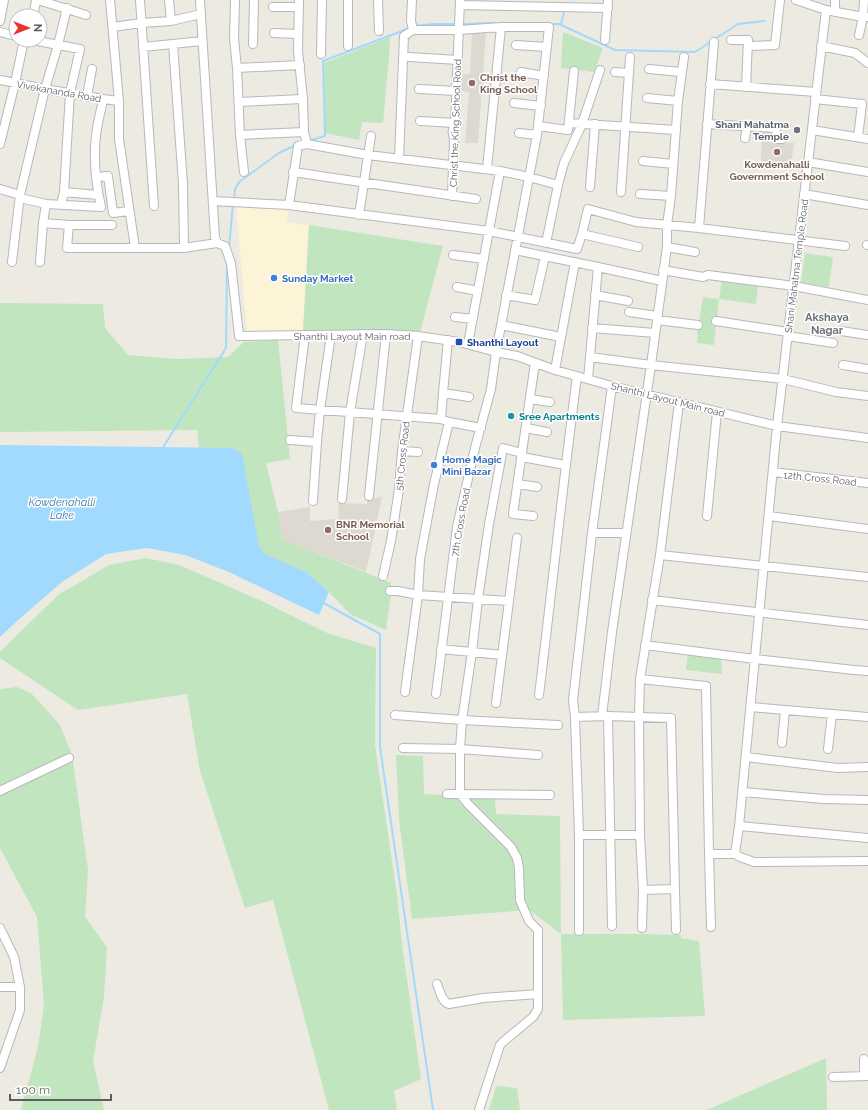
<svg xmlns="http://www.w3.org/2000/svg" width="868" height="1110" font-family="Raleway,sans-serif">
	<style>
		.commercial { fill: #fdf3d7 }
		.education { fill: #ddd9d0 }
		.green { fill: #c0e5bf }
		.water { fill: #a2dafe }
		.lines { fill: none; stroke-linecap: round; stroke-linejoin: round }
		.stream { stroke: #a2dafe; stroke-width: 2 }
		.minor-casing { stroke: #b5b8bd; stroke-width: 10 }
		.minor { stroke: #fff; stroke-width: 8 }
		.education-dot { fill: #8d6e63; stroke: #fff; stroke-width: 1.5 }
		.worship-dot { fill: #6b7280; stroke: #fff; stroke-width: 1.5 }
		.shop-dot { fill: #3f7fe0; stroke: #fff; stroke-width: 1.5 }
		.transit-dot { fill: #1a4fb4; stroke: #fff; stroke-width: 1.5 }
		.culture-dot { fill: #0f9aa8; stroke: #fff; stroke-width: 1.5 }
		.labels { text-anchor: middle; stroke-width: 3; stroke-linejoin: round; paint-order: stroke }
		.education-label { font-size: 10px; font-weight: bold; fill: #785e54; stroke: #fff; text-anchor: start }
		.street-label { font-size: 10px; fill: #5b5f63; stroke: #fff }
		.worship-label { font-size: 10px; font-weight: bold; fill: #5b616d; stroke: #fff; text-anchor: end }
		.shop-label { font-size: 10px; font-weight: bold; fill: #366cbe; stroke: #fff; text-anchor: start }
		.transit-label { font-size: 10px; font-weight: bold; fill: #164399; stroke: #fff; text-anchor: start }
		.culture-label { font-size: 10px; font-weight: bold; fill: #0d838f; stroke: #fff; text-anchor: start }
		.neighbourhood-label { font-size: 11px; font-weight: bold; fill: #6c7175; stroke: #fff }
		.water-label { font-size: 11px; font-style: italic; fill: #3f7baf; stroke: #fff }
	</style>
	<rect width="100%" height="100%" fill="#edeae2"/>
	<path class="commercial" d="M236 205 288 209 287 222 309 225 303 331 247 333Z"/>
	<path class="education" d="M472 33H486L478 143H465L469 92 461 91 462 75 470 74Z
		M762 126H776L777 142 794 143 791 165 761 162Z
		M382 497 366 572 282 539 278 512 310 507V521L338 519 339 503 367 504V499Z"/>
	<path class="green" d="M563 32 603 48 594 72 561 68Z
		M390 37 389 57 383 123 362 122 359 140 325 133 324 63Z
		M309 225 443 246 420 332 303 331Z
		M805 253 833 257 829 287 801 282Z
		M722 280 758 285 756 304 719 299 714 345 697 343 698 334 697 333 703 297 719 299Z
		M0 303 103 304 105 328 128 355 177 359 228 357 244 342 278 340 290 459 266 463 278 512 282 539 391 583V594L386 630 350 614 329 592 306 572 264 554 259 546 233 448H199L197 430 0 432Z
		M146 558 179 565 262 601 327 633 376 648 375 745 397 895 402 944 421 1079 394 1091 397 1110H329L273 900 245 908 200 771 187 694 78 710 0 658V652L58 595 109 565Z
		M688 653 721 657 722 674 686 670Z
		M17 687 31 693 60 725 72 755 88 870 85 917 107 947 104 997 93 1061 104 1110H21L38 1047 44 1005 37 917 0 848V689Z
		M396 755 423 756 424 794 495 798 496 814 560 816 561 934H640L681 935V938L699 941 705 1016 563 1020 561 934 529 910 412 919 399 820Z
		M826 1058 827 1110H707Z
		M496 1086 517 1088 520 1110H489Z"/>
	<path class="water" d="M0 445 233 448 242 454 259 546 265 554 306 572 329 592 319 615 229 572 185 555 147 548 106 554 62 582 16 622 0 637Z"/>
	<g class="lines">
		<path class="stream" d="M462 24 495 23
			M550 24H559L615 50 695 52 738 24 764 21
			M561 24 565 9
			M414 26 433 24H457
			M308 141 325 136 323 61 410 28
			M234 200 235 189 239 182 279 153 296 145
			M229 248 233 204
			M162 449 226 348 227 264
			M322 602 380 634V747L433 1110"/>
		<defs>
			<path id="minor" d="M38 0 86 15
				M110 0 119 101V139L135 248
				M140 0 154 206
				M169 0 171 21
				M200 0 215 237 217 243
				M235 0 234 39 237 68 240 135 304 132
				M299 0 298 51 303 99 304 132 307 144
				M378 0 379 31
				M412 0 411 21 413 30
				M796 0 826 10 863 17 864 0
				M460 5 608 8
				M273 7H299
				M34 12 36 0
				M835 12V0
				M0 21 4 0
				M113 27 141 23 171 21 201 14
				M0 32 16 36
				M274 33 298 34
				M859 35 863 17H867
				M605 40 608 0
				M731 40H748L746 87
				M173 44 183 184 184 248
				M253 44 254 0
				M516 45 547 47
				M348 46V0
				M748 46 775 45 780 0
				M821 46 855 53 868 63
				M143 47 202 41
				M321 54 322 0
				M409 57 458 60
				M237 68 300 65
				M649 69 681 72
				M521 72 544 76
				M615 72 629 73
				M0 80 45 89 103 99 119 101
				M710 84 816 92
				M419 89 456 91
				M87 96 92 69
				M647 98 678 101
				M815 99 862 104 858 137
				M239 102 303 99
				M514 103 541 106
				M420 121 455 123
				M569 123 676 130
				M707 124 776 128 777 139H782
				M538 126 568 130 574 71
				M812 130 868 139
				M519 133 537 135
				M240 135 244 172
				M745 138 747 126
				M0 144 15 83 24 40
				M399 158 404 36 413 30H459L501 27H549L537 135 496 352 491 389 475 448 457 527 436 694
				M643 161 673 164
				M808 162 868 172
				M487 169 501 27
				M293 172 476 199
				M96 177 108 176 113 213 129 211
				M590 187 595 124
				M0 189 20 195
				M64 192 98 195
				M621 192 630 57
				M640 194 671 196
				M804 194 868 205
				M452 196 454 139C453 134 451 131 455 126L460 0
				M20 198 46 204 101 207C96 184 93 160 96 136 97 124 101 111 103 99
				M213 201 289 205 489 231 577 249 582 234 588 209 636 222 699 228 845 246
				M61 205 64 192 70 93 80 49 58 45 67 8
				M289 205 298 146 307 144 368 155 500 171 529 177 558 185
				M359 215 371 136
				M43 223 69 225 67 248H184L217 243 225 246 231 263 239 336 386 334 418 336 459 342 496 352 517 356 555 370 612 386 777 426 868 438
				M69 225H112
				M699 228 714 42
				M582 234 638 247
				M546 243 558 185 564 163 582 124 600 70
				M867 245H868
				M667 247 695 252
				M515 250 598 267 662 281
				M453 255 484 259
				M12 262 20 195 45 89 58 45 33 40
				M40 262 43 223 46 204
				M663 270 703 277 708 275 794 286 868 300
				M457 287 478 291
				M506 295 535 300 545 256
				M595 295 628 301
				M629 312 657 316
				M455 317 473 319
				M657 320 698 325
				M716 321 788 332
				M501 325 561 337
				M592 328 655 333
				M841 331 868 335
				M305 335 296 408 441 419 449 422 481 428
				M788 336 833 343
				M468 344 500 171
				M590 357 651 365 783 379 836 392 868 396
				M843 365 868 369
				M555 370 575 262
				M588 379 598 267
				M443 393 469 397
				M530 399 550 402
				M441 419 443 393 448 340
				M526 428 547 432
				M290 440 317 442
				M402 451 418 452
				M522 457 565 465
				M773 472 868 483
				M518 484 537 487
				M369 496 386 334
				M342 499 350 412 363 334
				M313 501 317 442 320 410 331 335
				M533 516 513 514 535 363
				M707 516 717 412
				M769 516 868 529
				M592 533H626
				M660 555 868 577
				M383 576 391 541 399 489 402 451 418 336
				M390 591H398L418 595 509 601
				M652 600 868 625
				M645 645 755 659 854 670 868 671
				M441 649 502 655
				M640 679 706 686 709 854 711 927
				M405 692 418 595 420 559 434 484 449 422
				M539 695C552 589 563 483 577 376
				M496 703 517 538
				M751 707 868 717
				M395 715 462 720 558 725
				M602 716 612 632 651 365 667 247V225L671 196 678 101 684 57
				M608 716 612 926
				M575 717 573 700 592 533 612 386
				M782 743 785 710
				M403 748 460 749 538 755
				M828 749 832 714
				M746 757 838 768 868 767
				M0 791 69 758
				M743 792 824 799 868 800
				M447 794 550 795
				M739 826 868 838
				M579 835H640
				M709 854H735L739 826 777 426 826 10
				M735 854 740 857 754 862 868 861
				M643 890 640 835 639 717 640 679 660 555 679 402
				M0 928 14 957 20 987V1010L0 1068
				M642 928 643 890 675 889 676 930
				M579 931V835L575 717 608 716 671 718 675 889
				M437 984C440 991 441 1001 449 1004L483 998 538 994
				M0 987H20
				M864 1059V1076
				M833 1077 868 1076
				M479 1110 500 1045 504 1041 533 1017 538 1009V930L529 921 520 900 519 868 517 858 511 847 468 804 460 794V749L462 720 472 652 478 599 489 524 503 448 522 453"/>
		</defs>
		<use href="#minor" class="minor-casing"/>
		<use href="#minor" class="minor"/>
	</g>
	<g class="education-dot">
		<circle cx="472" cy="83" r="4"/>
		<circle cx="777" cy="152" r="4"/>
		<circle cx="328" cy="530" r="4"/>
	</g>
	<circle class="worship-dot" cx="797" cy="130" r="4"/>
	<g class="shop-dot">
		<circle cx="274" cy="278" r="4"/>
		<circle cx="434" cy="465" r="4"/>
	</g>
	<rect class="transit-dot" x="455" y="338" width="8" height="8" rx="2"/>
	<circle class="culture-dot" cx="511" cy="416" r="4"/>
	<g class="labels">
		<g class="education-label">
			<text x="480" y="81">Christ the<tspan x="480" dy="12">King School</tspan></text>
			<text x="777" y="168" text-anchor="middle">Kowdenahalli<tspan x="777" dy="12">Government School</tspan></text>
			<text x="336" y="528">BNR Memorial<tspan x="336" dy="12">School</tspan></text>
		</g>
		<g class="street-label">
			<text transform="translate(59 91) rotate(10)" y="4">Vivekananda Road</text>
			<text transform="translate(455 123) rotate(-88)" y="4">Christ the King School Road</text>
			<text transform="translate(796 266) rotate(-83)" y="4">Shani Mahatma Temple Road</text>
			<text x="352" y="340">Shanthi Layout Main road</text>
			<text transform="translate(668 399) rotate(14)" y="4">Shanthi Layout Main road</text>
			<text transform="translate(402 456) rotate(-84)" y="4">5th Cross Road</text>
			<text transform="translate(820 478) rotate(6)" y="4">12th Cross Road</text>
			<text transform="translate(460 522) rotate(-80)" y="4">7th Cross Road</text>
		</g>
		<g class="worship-label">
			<text x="789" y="128">Shani Mahatma<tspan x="789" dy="12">Temple</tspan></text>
		</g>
		<g class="shop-label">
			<text x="282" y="282">Sunday Market</text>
			<text x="442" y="463">Home Magic<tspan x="442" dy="12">Mini Bazar</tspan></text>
		</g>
		<g class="transit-label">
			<text x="467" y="346">Shanthi Layout</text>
		</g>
		<g class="culture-label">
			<text x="519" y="420">Sree Apartments</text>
		</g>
		<g class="neighbourhood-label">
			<text x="827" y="321">Akshaya<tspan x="827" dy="13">Nagar</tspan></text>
		</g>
		<g class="water-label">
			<text x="62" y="506">Kowdenahalli<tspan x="62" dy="13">Lake</tspan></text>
		</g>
	</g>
	<g transform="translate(28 28) rotate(90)"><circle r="19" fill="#ffffff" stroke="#bdbfc1"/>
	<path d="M0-3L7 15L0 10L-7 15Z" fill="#e7342f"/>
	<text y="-6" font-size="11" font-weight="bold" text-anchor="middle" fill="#5b5f63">N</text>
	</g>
	<path d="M10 1094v6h101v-6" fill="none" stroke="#5b5f63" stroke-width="2"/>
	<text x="16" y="1094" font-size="12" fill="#5b5f63" stroke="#ffffff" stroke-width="3" paint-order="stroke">100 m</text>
</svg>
